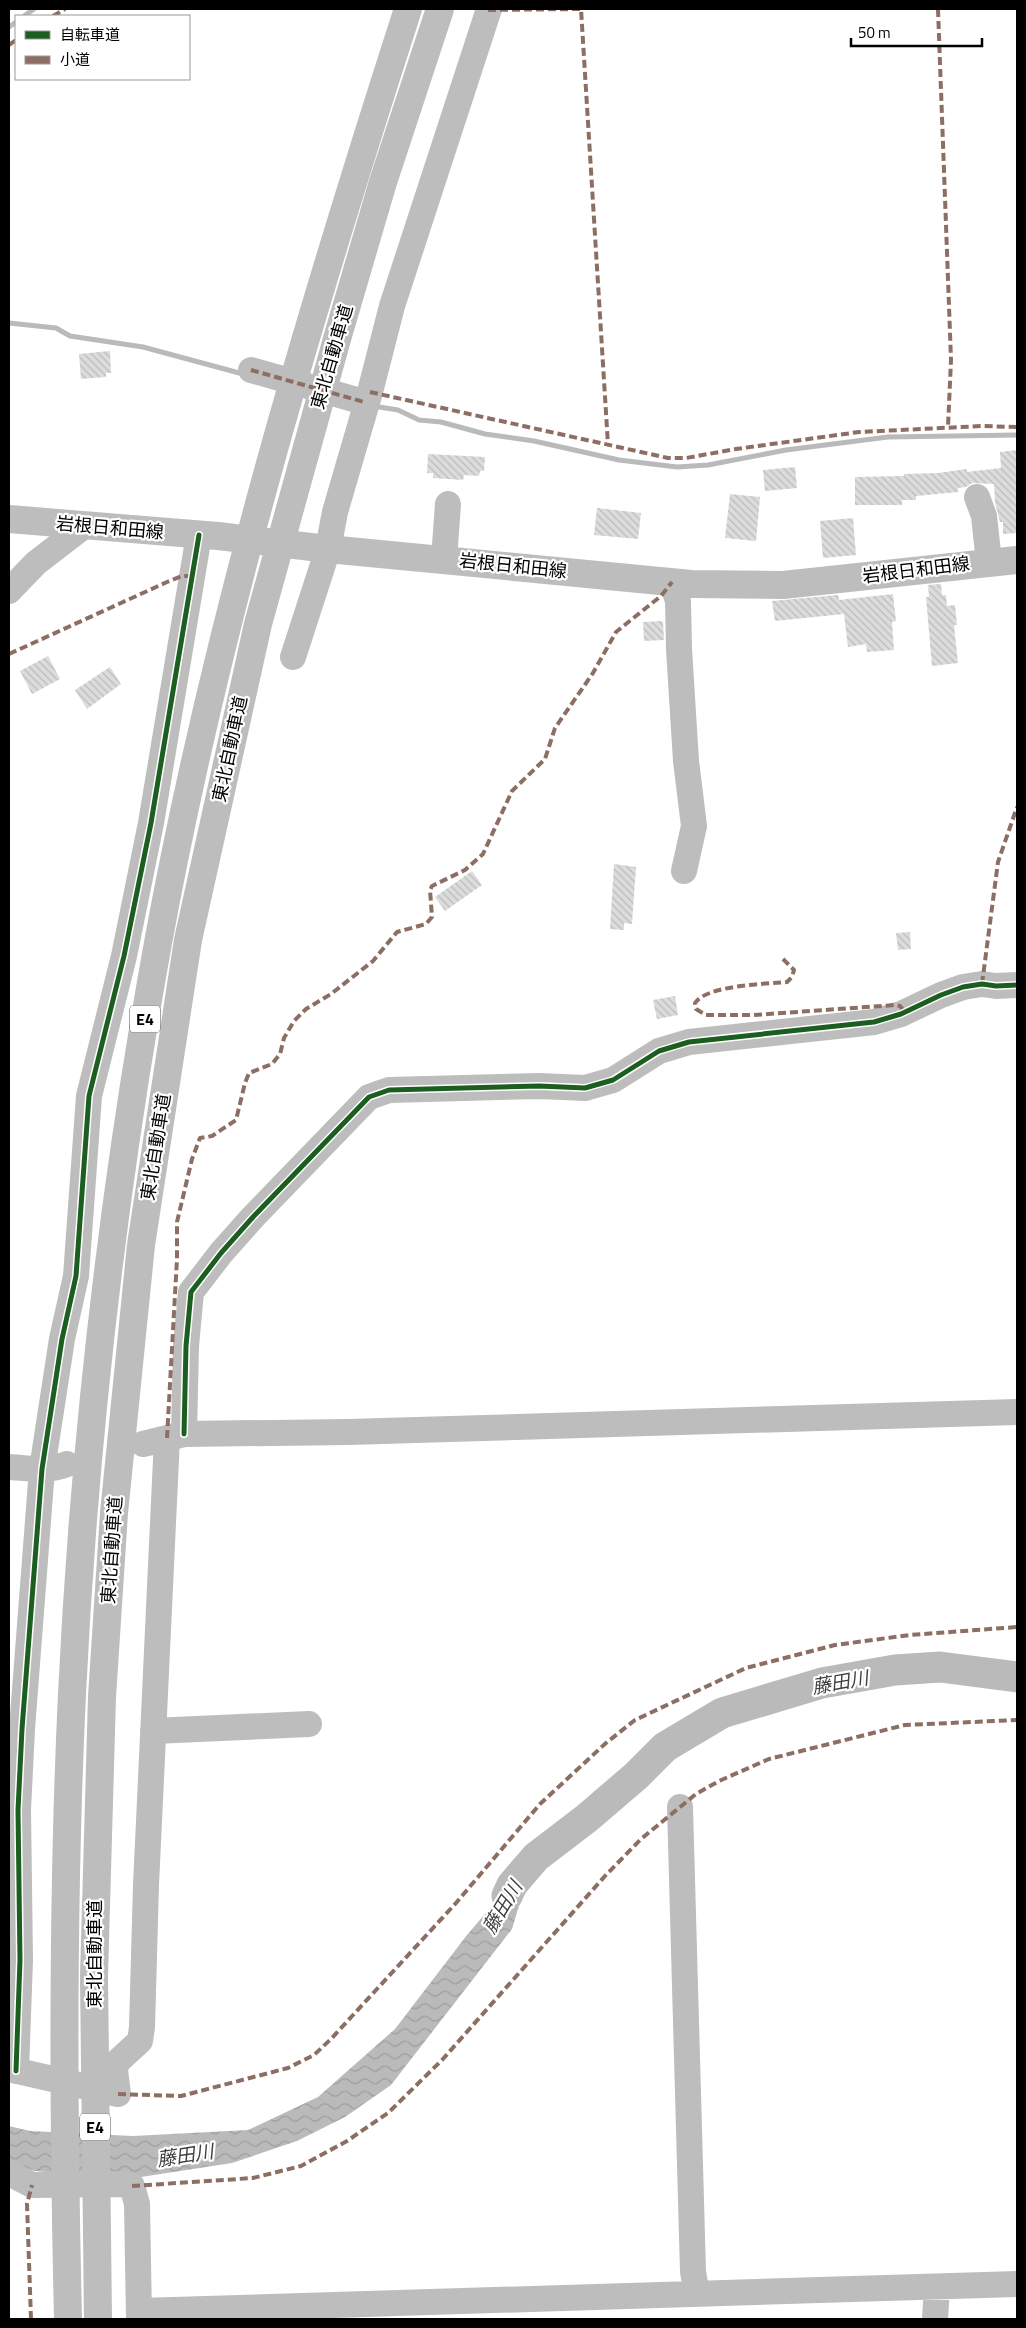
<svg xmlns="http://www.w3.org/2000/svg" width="1026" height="2328" font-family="'Titillium Web','Noto Sans JP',sans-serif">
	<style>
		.water { fill: url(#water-waves) }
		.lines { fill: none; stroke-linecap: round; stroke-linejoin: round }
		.stream { stroke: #bababa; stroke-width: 5 }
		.river { stroke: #bababa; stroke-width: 31 }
		.building { fill: url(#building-back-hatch) }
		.minor { stroke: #bdbdbd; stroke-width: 26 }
		.major { stroke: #bdbdbd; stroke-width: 28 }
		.highway { stroke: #bdbdbd; stroke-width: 28 }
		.quiet { stroke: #8d6e63; stroke-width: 4; stroke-dasharray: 8 4; stroke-linecap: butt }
		.cycleway-casing { stroke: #fff; stroke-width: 8 }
		.cycleway { stroke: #1b5e20; stroke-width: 5 }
		.labels { text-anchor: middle; stroke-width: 4.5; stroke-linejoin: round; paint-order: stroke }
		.shield { fill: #fff; stroke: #4c4c4c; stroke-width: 1 }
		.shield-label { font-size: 16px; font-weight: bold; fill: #000 }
		.street-label { font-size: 18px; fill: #000; stroke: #fff }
		.water-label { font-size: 19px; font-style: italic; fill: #3e3e3e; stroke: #fff }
	</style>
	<defs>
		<pattern id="water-waves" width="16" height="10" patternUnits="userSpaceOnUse" patternTransform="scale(1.25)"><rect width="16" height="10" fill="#bababa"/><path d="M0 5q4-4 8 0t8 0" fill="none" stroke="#9e9e9e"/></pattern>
		<pattern id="building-back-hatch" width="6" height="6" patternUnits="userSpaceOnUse" patternTransform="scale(1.25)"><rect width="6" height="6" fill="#dcdcdc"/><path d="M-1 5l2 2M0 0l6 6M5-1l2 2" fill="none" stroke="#bbb"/></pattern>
	</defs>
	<rect width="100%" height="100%" fill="#fff"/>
	<path class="water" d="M533 1858 512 1929 391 2085 345 2117 297 2141 232 2163 128 2179 35 2171 9 2163V2126L30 2131 133 2136 248 2130 318 2097 395 2029 467 1935Z"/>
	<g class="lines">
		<path class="stream" d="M24 16 34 9
			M9 27 16 22
			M9 323 56 328 70 336 143 347 243 374
			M373 406 398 410 419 420 441 422 485 434 534 441 619 460 677 467 708 465 786 450 888 437 1017 435"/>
		<path class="river" d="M507 1896 512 1885 536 1857 587 1818 636 1776 665 1747 722 1713 822 1683 895 1670 940 1667 1017 1677"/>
	</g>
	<path class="building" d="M110 351 111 373H106V377L81 379 79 354Z
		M1017 450V533L1003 534V522H1000L995 502 994 484 972 483 966 487 958 488V492L916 496V500H902V505H855V477L904 476V474L938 473 967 469V472L1001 468 1000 452Z
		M428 454 485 457 484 471H480L479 476 464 475 463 480 433 478V473H427Z
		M795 467 797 488 765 491 763 470Z
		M730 494 760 497 756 541 725 538Z
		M597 508 641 513 638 539 594 535Z
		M853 518 856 555 823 558 820 521Z
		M941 584 942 595H946L947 606 955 605 957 625H954L958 663 932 666 926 597H929L928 585Z
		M893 594 896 621 892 622 894 650 867 652 866 644 848 647 844 614 775 621 772 601 838 595 839 600Z
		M663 621 664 640 644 641 643 622Z
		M48 656 60 679 32 694 20 671Z
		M110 667 121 684 87 709 75 690Z
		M614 864 636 867 632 924 624 923V930L610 929Z
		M472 871 482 885 445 911 435 897Z
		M910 932 911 949 898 950 896 933Z
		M675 996 678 1015 657 1019 653 1000Z"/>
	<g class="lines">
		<path class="minor" d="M251 370 364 402
			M977 497 984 516 989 562
			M444 559 448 504
			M672 582 678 601 679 649 686 761 694 826 684 871
			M9 591 36 563 84 526
			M293 657 328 549 335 512 370 392 392 306 489 9
			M184 1434 186 1346 191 1292 221 1253 253 1217 369 1097 389 1090 539 1086 585 1088 613 1080 659 1051 689 1042 874 1022 901 1014 941 995 963 987 982 984 996 986 1017 985
			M143 1444 184 1434 348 1432 1017 1412
			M9 1467C29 1468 48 1472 67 1464
			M153 1731 309 1724
			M680 1807 693 2272 697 2294
			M9 2069 118 2094 115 2070 117 2062 140 2041 142 2027 146 1885 167 1438
			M16 2071 20 1960 18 1810 22 1729 42 1469 62 1339 76 1276 89 1096 124 956 151 823 199 535
			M9 2173 32 2185 118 2184 132 2186 137 2204 139 2319
			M139 2311 1017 2284
			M935 2319 937 2287"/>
		<path class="major" d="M9 519 218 536 328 549 691 584 783 585 1017 560"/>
		<path class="highway" d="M68 2319C63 2111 62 1902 72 1694 84 1442 113 1191 158 943 216 626 309 316 408 9
			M98 2319 94 1976 102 1697 114 1513 141 1245 188 940 258 624 337 339 383 182 440 9"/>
		<path class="quiet" d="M938 9 951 360 948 427
			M488 10 581 9 608 445
			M53 16 65 9
			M9 45 16 40
			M251 370 364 402
			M370 392 668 458H686L736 449 859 432 983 426 1017 427
			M9 654 167 582 182 576H192
			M783 959 794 970 792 977 787 982C766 984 707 985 695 1003L696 1009 706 1015H754L895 1005 900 1006 905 1012
			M982 984 998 862 1017 807
			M167 1438 177 1259V1222L192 1159 200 1138 212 1136 236 1120 245 1083 249 1073 272 1064 280 1054 284 1038 294 1021 306 1009 331 994 373 961 397 932 426 924 432 917 430 890 432 886 465 870 483 854 512 791 545 759 555 728 593 673 616 632 661 596 672 582
			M118 2094 181 2096 288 2068 314 2055 331 2039 456 1903 540 1804 606 1743 635 1720 746 1668 835 1645 910 1635 1017 1627
			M132 2186 253 2178 301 2166 347 2141 388 2113 442 2060 605 1876 641 1839 696 1794 719 1781 769 1759 905 1725 1017 1720
			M31 2319 27 2204 32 2185"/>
		<defs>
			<path id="cycleway" d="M184 1434 186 1346 191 1292 221 1253 253 1217 369 1097 389 1090 539 1086 585 1088 613 1080 659 1051 689 1042 874 1022 901 1014 941 995 963 987 982 984 996 986 1017 985
				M16 2071 20 1960 18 1810 22 1729 42 1469 62 1339 76 1276 89 1096 124 956 151 823 199 535"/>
		</defs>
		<use href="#cycleway" class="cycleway-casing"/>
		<use href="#cycleway" class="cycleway"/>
	</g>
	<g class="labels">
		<g class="shield">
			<rect x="130" y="1005.5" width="30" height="27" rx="4"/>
			<rect x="80" y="2113.5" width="30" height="27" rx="4"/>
		</g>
		<g class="shield-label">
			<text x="145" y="1025">E4</text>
			<text x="95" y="2133">E4</text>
		</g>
		<g class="street-label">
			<text transform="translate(332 357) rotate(-74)" y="6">東北自動車道</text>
			<text transform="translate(110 528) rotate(5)" y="6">岩根日和田線</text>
			<text transform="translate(513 566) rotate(6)" y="6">岩根日和田線</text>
			<text transform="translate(916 570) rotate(-7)" y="6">岩根日和田線</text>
			<text transform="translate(230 749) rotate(-78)" y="6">東北自動車道</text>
			<text transform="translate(156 1147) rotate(-81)" y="6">東北自動車道</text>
			<text transform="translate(112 1550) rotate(-86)" y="6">東北自動車道</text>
			<text transform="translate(95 1954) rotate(-90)" y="6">東北自動車道</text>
		</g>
		<g class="water-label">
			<text transform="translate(840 1682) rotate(-10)" y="7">藤田川</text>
			<text transform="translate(502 1907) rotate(-59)" y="7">藤田川</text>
			<text transform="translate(185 2155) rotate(-9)" y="7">藤田川</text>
		</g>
	</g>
	<rect width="1026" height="2328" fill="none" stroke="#000000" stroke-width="20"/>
	<rect x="15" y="15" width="175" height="65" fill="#ffffff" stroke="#999999"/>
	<rect x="25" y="31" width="25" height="8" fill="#1b5e20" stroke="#999999"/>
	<text x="60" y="40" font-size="15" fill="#000000">自転車道</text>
	<rect x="25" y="56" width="25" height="8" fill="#8d6e63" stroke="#999999"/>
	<text x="60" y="65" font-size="15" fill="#000000">小道</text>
	<path d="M851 38v8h131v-8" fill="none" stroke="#000000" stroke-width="2.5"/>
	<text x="858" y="38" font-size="15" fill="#000000" stroke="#ffffff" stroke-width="4" paint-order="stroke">50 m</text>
</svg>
